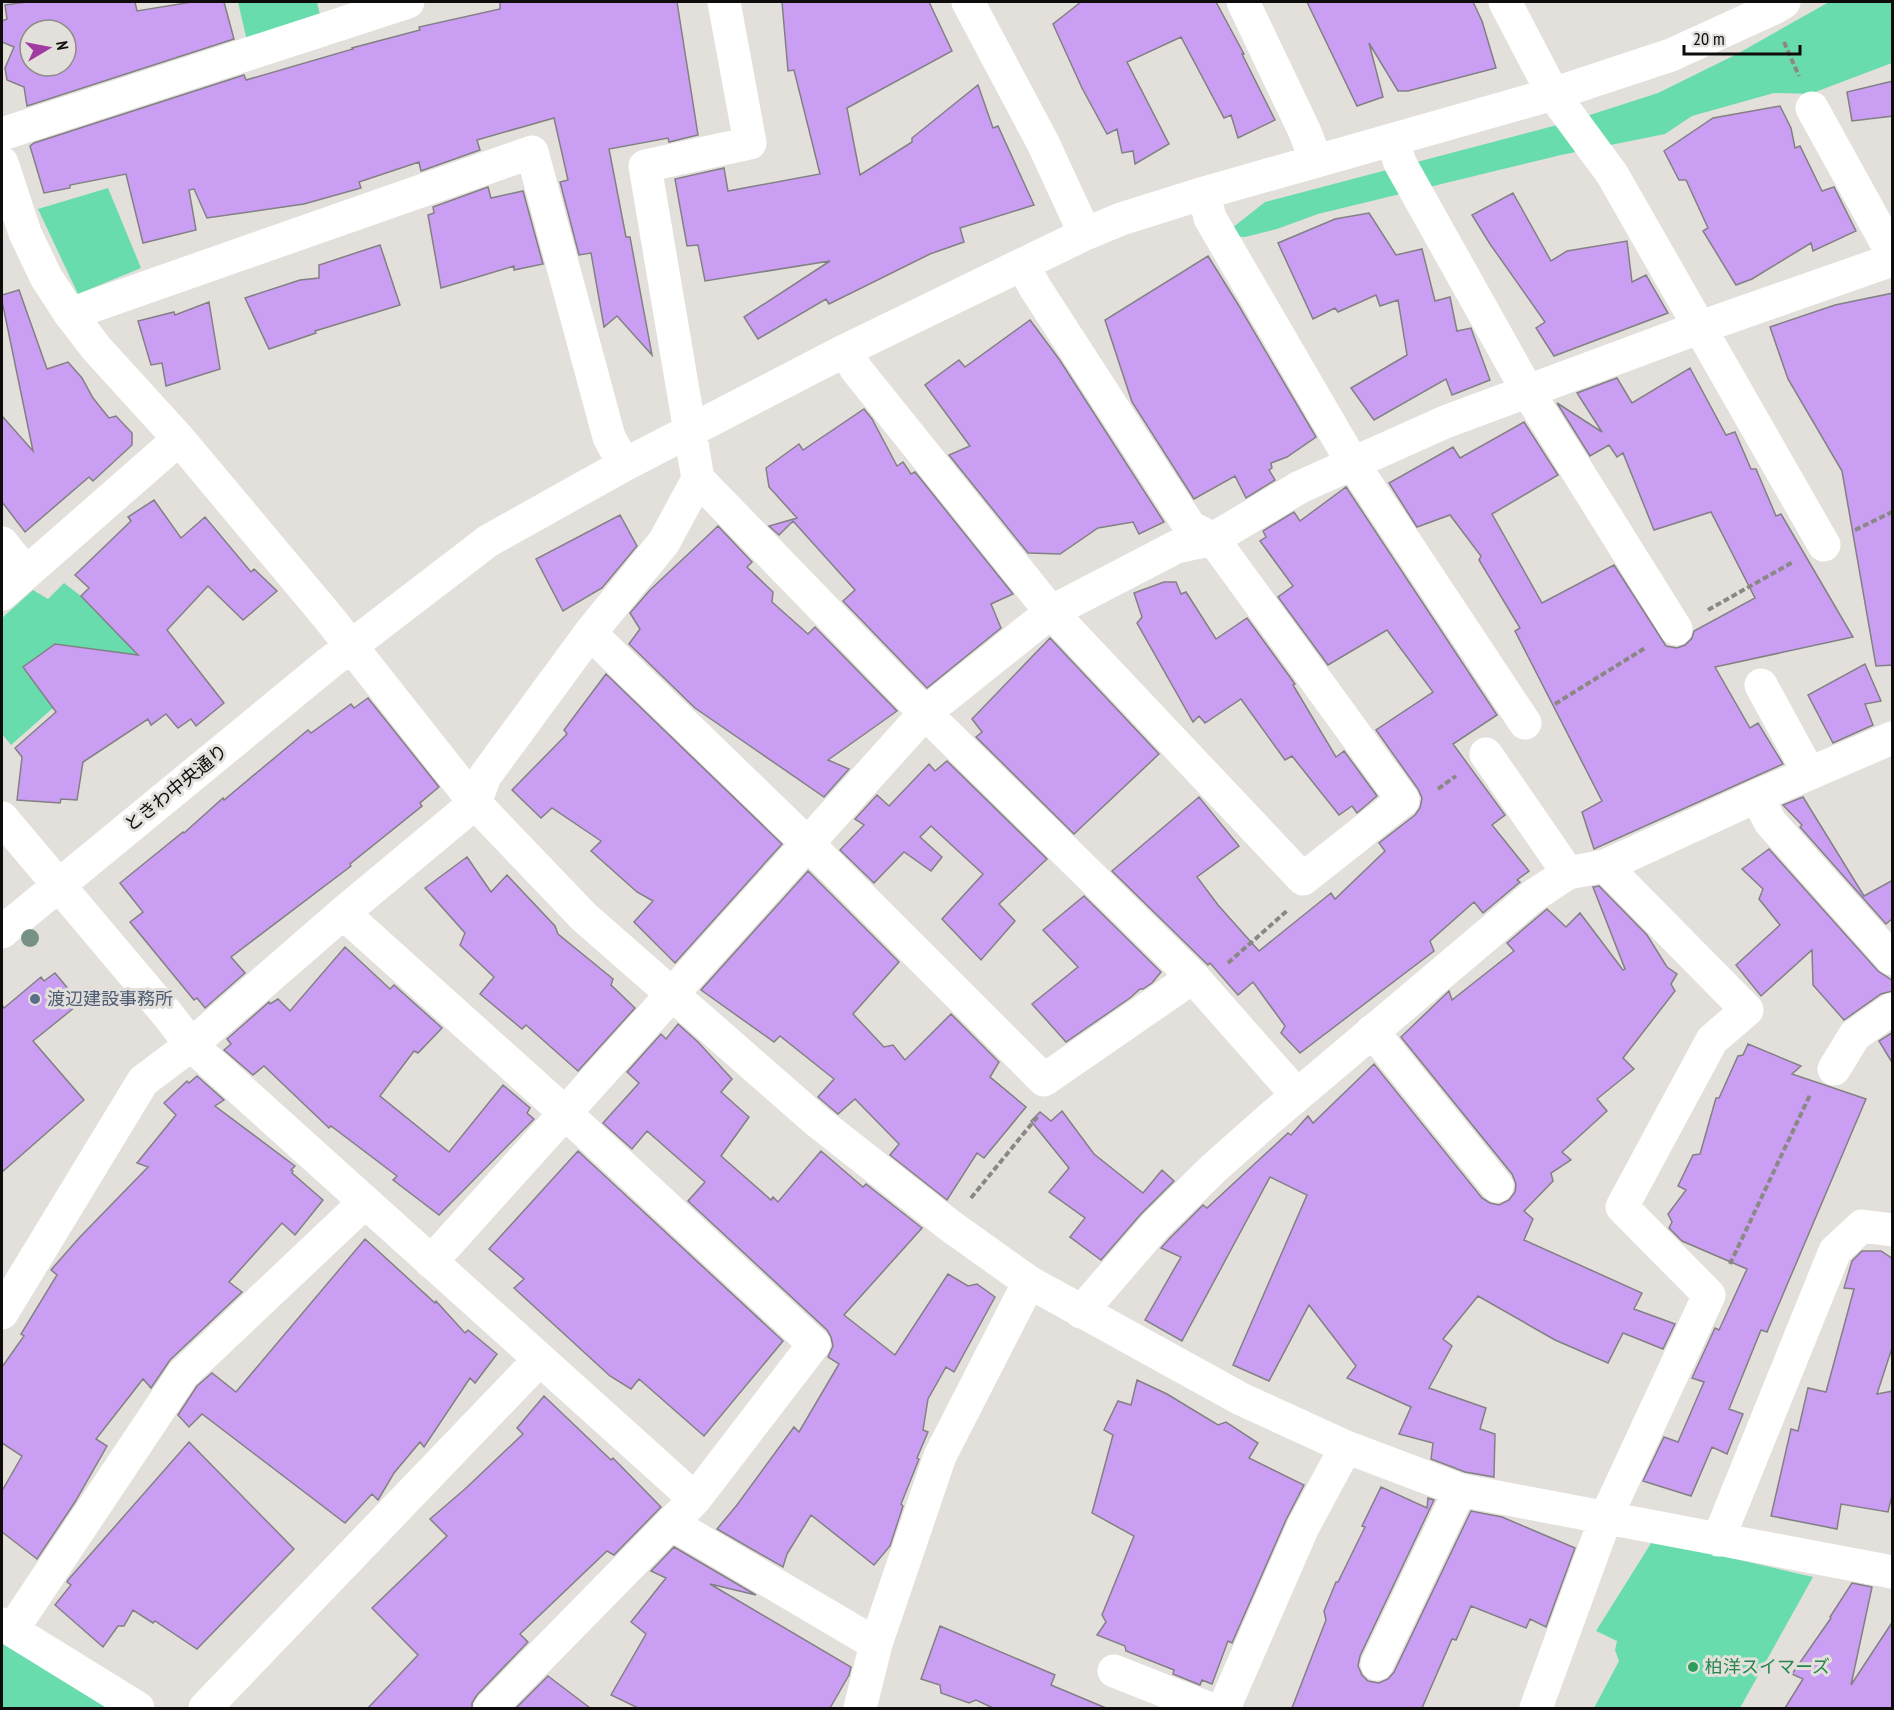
<svg xmlns="http://www.w3.org/2000/svg" width="1894" height="1710" font-family="'PT Sans Narrow','Noto Sans JP',sans-serif">
	<style>
		.green { fill: #69dcae }
		.building { fill: #ca9ef3; stroke: #828084; stroke-width: 1.5; fill-rule: evenodd }
		.lines { fill: none; stroke-linecap: round; stroke-linejoin: round }
		.path { stroke: #8a8885; stroke-width: 4; stroke-dasharray: 6 3; stroke-linecap: butt }
		.minor { stroke: #fff; stroke-width: 33 }
		.tree { fill: #789185 }
		.service-dot { fill: #5c6f8a; stroke: #e3e0dc; stroke-width: 2 }
		.leisure-dot { fill: #2e9e5b; stroke: #e3e0dc; stroke-width: 2 }
		.labels { text-anchor: middle; stroke-width: 6; stroke-linejoin: round; paint-order: stroke }
		.street-label { font-size: 18px; fill: #0e0d0c; stroke: #e3e0dc }
		.service-label { font-size: 18px; fill: #4e5e75; stroke: #e3e0dc; text-anchor: start }
		.leisure-label { font-size: 18px; fill: #27864d; stroke: #e3e0dc; text-anchor: start }
	</style>
	<rect width="100%" height="100%" fill="#e3e0dc"/>
	<path class="green" d="M238 2H317L321 19 247 41Z
		M1829 2H1892V63L1810 94 1774 93 1692 116 1665 134 1561 155 1318 214 1277 229 1245 237 1222 236 1265 202 1565 123 1658 93 1737 54Z
		M108 188 141 268 78 294 38 209Z
		M64 583 81 596 104 620 151 660 24 667 53 708 11 745 2 734V618L33 590 48 599Z
		M1653 1540 1813 1577 1740 1708H1594L1619 1661 1615 1650 1617 1641 1596 1631Z
		M2 1640 117 1708H2Z"/>
	<path class="building" d="M27 2H135L137 11 192 2H224L234 39 27 106 24 87 7 80 5 68 14 47 2 42V21L7 19 5 5ZM30 30H66V66H30Z
		M500 2H677L698 135 669 142 668 138 609 149 626 237H630L652 355 617 316 604 327 591 253 579 255 560 182 568 180 554 118 477 140 480 150 421 171 419 162 359 182 361 188 304 204 207 218 194 189 189 190 196 230 143 243 126 174 70 185V188L44 193 30 146 34 143 244 75 246 80 353 49 352 48 420 30 419 27 500 9Z
		M782 2H929L952 51 847 108 860 175 912 142V138L978 85 993 128 998 126 1034 205 960 228 964 242 930 254 829 304 826 299 758 339 744 317 830 261 705 281 698 245 687 246 675 179 724 168 728 191 820 174 794 70 788 71Z
		M1081 2H1216L1244 54H1242L1275 120 1238 138 1231 115 1224 118 1181 37 1127 62 1169 144 1135 164 1133 151 1122 153 1117 129 1107 134 1082 88 1053 24Z
		M1307 2H1473L1482 21 1496 68 1408 91H1398L1369 43 1383 97 1357 106Z
		M1893 81V116L1852 121 1847 92Z
		M1780 106 1791 128 1795 148 1800 146 1822 191 1834 187 1856 231 1813 251 1811 243 1752 279 1736 285 1703 231 1708 228 1686 180H1679L1664 151 1713 118Z
		M488 187 491 198 523 191 543 264 514 270V266L441 288 428 215 434 213 433 207Z
		M1513 193 1551 261 1567 251 1627 241 1632 282 1646 275 1668 313 1554 356 1536 328 1545 322 1490 244 1472 215Z
		M1369 213 1396 255 1422 249 1435 301 1450 297 1457 331 1471 328 1490 380 1452 395 1446 379 1374 420 1351 388 1407 355 1398 300 1380 306 1376 295 1338 312 1335 308 1313 319 1278 243 1335 219Z
		M380 245 400 305 315 331 316 333 269 349 245 298 300 280 319 278V265Z
		M1208 256 1239 306 1316 437 1287 457 1271 463 1272 468 1269 470 1275 480 1246 498 1235 476 1194 499 1132 402 1105 320Z
		M19 290 47 369 68 362 82 378 93 398 109 418 116 416 132 433V445L93 481 89 477 25 532 2 502V416L33 451 2 301V295Z
		M1893 293V665L1876 666 1842 471 1788 379 1770 327 1835 305Z
		M209 302 220 369 166 386 162 363 151 365 138 321 174 312 175 315Z
		M1030 320 1059 359 1164 522 1139 534 1133 522 1098 528 1060 554 1028 553 949 455 970 446 925 385 959 360 965 367Z
		M1690 368 1726 435 1735 432 1751 469H1756L1776 516 1781 514 1853 637 1715 667 1750 728 1758 723 1783 764 1594 849 1582 812 1602 801 1515 631 1520 628 1479 560 1481 556 1450 515 1417 527 1389 483 1453 447 1460 458 1524 422 1558 475 1492 514 1542 603 1614 565 1666 646 1677 648 1685 645 1692 638 1694 631 1755 598 1711 512 1654 530 1623 453 1617 457 1609 445 1590 456 1557 403 1602 432 1577 393 1617 378 1632 403Z
		M864 409 872 419 897 466 903 462 911 474 915 472 1013 594 991 604 1001 628 927 688 843 601 855 590 793 521 779 535 769 526 797 518 769 487 766 468 799 444 803 450Z
		M1346 487 1497 715 1453 744 1505 815 1492 825 1529 871 1517 880 1520 882 1483 913 1474 902 1430 941 1434 951 1300 1053 1281 1033 1285 1026 1253 982 1238 995 1210 963 1208 965 1112 871 1199 797 1239 846 1197 877 1218 905 1259 951 1331 893 1335 899 1385 851 1379 843 1415 815 1420 808 1422 798 1418 789 1376 730 1433 692 1387 630 1328 665 1278 597 1293 586 1260 541 1266 537 1263 531 1294 512 1300 521Z
		M154 500 181 538 205 517 251 572 254 569 277 591 243 620 208 586 167 630 224 703 196 726 191 719 178 728 166 714 151 725 148 719 83 762 77 800 61 799 60 803 17 800 22 757 15 748 56 712 23 667 55 644 138 655 81 596 89 588 75 575 131 521 128 517Z
		M620 515 637 546 602 588 563 611 536 559Z
		M718 526 752 562 747 567 773 592 772 602 808 634 815 627 897 711 828 760 849 769 824 797 695 708 629 644 640 629 630 613 650 590Z
		M1164 582H1176L1181 594 1186 592 1216 639 1247 618 1295 684 1293 685 1336 757 1344 751 1377 796 1357 813 1352 806 1339 815 1292 756 1285 760 1241 699 1205 723 1199 716 1193 722 1137 623 1142 617 1134 593Z
		M1050 638 1159 754 1074 834 976 737 982 732 972 719Z
		M1865 664 1881 701 1865 704 1873 725 1833 743 1808 695Z
		M606 674 782 844 675 963 634 922 653 901 637 892 591 851 601 841 552 808 541 818 512 790 567 734 564 730Z
		M368 698 439 787 420 803 422 806 350 864 351 866 231 957 245 973 205 1008 197 998 194 1000 130 922 143 912 120 883 183 832 184 833 223 798 224 800 308 730 311 733 351 704 354 708Z
		M947 761 1047 859 999 904 1015 921 981 960 942 919 983 874 931 826 920 837 942 857 931 871 904 852 874 883 840 850 864 825 855 819 877 795 889 806 929 764 935 771Z
		M1803 797 1864 896 1893 880V918L1886 924 1800 827 1802 825 1783 805Z
		M1769 849 1878 971 1893 981V991L1881 994 1844 1020 1813 985 1812 950 1761 996 1736 965 1780 925 1759 899 1763 889 1742 869Z
		M467 857 491 892 507 875 555 926 558 934 613 979 611 985 635 1008 578 1071 526 1025 522 1029 480 994 494 977 460 945 465 933 425 888Z
		M808 871 899 962 853 1014 884 1047 893 1045 905 1060 951 1014 999 1062 990 1077 1026 1107 984 1158 977 1153 947 1200 890 1155 899 1144 855 1099 838 1114 818 1097 834 1079 780 1036 774 1042 701 990Z
		M1599 886 1647 935 1667 967 1677 974 1671 984 1675 991 1623 1058 1634 1069 1597 1099 1607 1111 1562 1152 1571 1160 1551 1173 1553 1181 1524 1211 1533 1219 1524 1240 1642 1293 1634 1309 1675 1324 1663 1349 1623 1333 1608 1363 1555 1340 1478 1296 1443 1339 1452 1346 1429 1388 1486 1408 1480 1429 1495 1434 1494 1477 1465 1472 1431 1459 1433 1443 1399 1434 1411 1407 1347 1378 1356 1366 1309 1305 1269 1381 1233 1365 1307 1195 1270 1177 1182 1341 1145 1320 1181 1257 1161 1248 1169 1239 1203 1205 1207 1208 1288 1133 1291 1135 1308 1116 1313 1123 1374 1064 1482 1198 1490 1203 1499 1205 1509 1200 1515 1192 1516 1184 1512 1174 1401 1037 1449 991 1452 1000 1514 951 1507 943 1547 909 1566 927 1580 913 1623 970 1625 969 1593 887Z
		M1084 896 1161 972 1152 983 1143 989H1140L1130 998 1066 1042 1032 1004 1078 967 1043 930Z
		M345 947 390 989 394 985 442 1028 418 1053 414 1051 380 1096 449 1152 503 1085 530 1108 527 1113 534 1119 439 1215 393 1180 397 1176 331 1126 329 1128 264 1066 253 1075 224 1050 231 1044 227 1039 269 1002 270 1004 278 999 290 1011Z
		M55 973 80 1003 33 1041 84 1100 2 1172V1005L4 1008 41 977 44 981Z
		M678 1024 698 1042 732 1079 721 1092 749 1117 721 1156 771 1200 773 1197 778 1202 821 1151 863 1187 866 1184 922 1228 844 1315 895 1355 948 1274 968 1286 977 1284 995 1297 954 1372 946 1367 928 1399 923 1430 928 1432 917 1458 919 1459 901 1504 903 1506 890 1546 874 1565 811 1515 787 1554 783 1567 717 1529 737 1505 794 1427 799 1432 839 1364 828 1357 833 1346 831 1337 827 1330 688 1201 705 1182 647 1131 632 1149 603 1123 639 1083 627 1072 661 1034 666 1039Z
		M1893 1032V1064L1879 1041Z
		M1748 1044 1801 1066 1792 1074 1866 1099 1767 1332 1761 1330 1729 1409 1743 1414 1727 1454 1712 1447 1691 1496 1643 1481 1664 1437 1678 1442 1704 1382 1692 1378 1715 1328 1719 1330 1747 1269 1682 1241 1669 1228 1672 1222 1668 1214 1686 1190 1678 1186 1693 1155 1700 1154 1716 1098H1719L1738 1056 1743 1055Z
		M197 1076 224 1100 215 1106 295 1166 291 1170 293 1171 292 1173 323 1200 295 1235 282 1223 229 1282 242 1292 170 1360 151 1388 143 1379 96 1439 107 1446 75 1502 37 1559 2 1532V1491L22 1456 2 1443V1367L24 1336 21 1334 57 1275 51 1270 79 1238 148 1167 137 1163 176 1115 164 1103 187 1081 189 1083Z
		M1062 1111 1094 1154 1143 1193 1162 1170 1174 1181 1141 1214 1101 1260 1070 1237 1085 1218 1049 1192 1069 1168 1031 1121 1040 1112 1051 1121Z
		M578 1151 783 1341 704 1436 639 1379 631 1389 610 1376 514 1288 524 1279 489 1249Z
		M365 1239 435 1303 436 1301 465 1333 468 1330 497 1354 475 1383 470 1378 424 1447 420 1442 394 1473 378 1500 372 1494 345 1523 202 1414 189 1427 178 1415 197 1386 212 1373 236 1392Z
		M1862 1251H1881L1893 1259V1345L1877 1394 1893 1391V1491L1888 1512 1841 1504 1837 1529 1771 1516 1791 1429 1798 1431 1808 1388 1826 1392 1854 1289 1844 1288 1852 1261Z
		M1137 1380 1167 1394 1218 1425 1226 1422 1258 1443 1249 1458 1304 1485 1286 1520 1232 1643 1228 1641 1212 1684 1202 1680 1200 1685 1173 1674 1174 1670 1126 1651 1125 1646 1097 1635 1106 1622 1102 1615 1134 1536 1092 1513 1113 1435 1104 1430 1118 1401 1131 1405Z
		M544 1396 611 1460 613 1458 661 1507 614 1555 607 1551 520 1634 528 1642 477 1695 472 1703V1708H368L418 1655 372 1608 447 1536 430 1519 465 1489 523 1434 517 1428Z
		M189 1442 294 1549 197 1649 155 1621 153 1623 133 1610 124 1626H118L103 1647 55 1605 71 1585 67 1582 68 1580Z
		M1381 1487 1427 1508 1428 1498 1434 1500 1360 1656 1358 1666 1362 1675 1368 1681 1379 1683 1388 1679 1394 1672 1471 1511 1502 1517 1575 1548 1546 1627 1530 1619 1526 1628 1471 1606 1456 1640 1452 1639 1422 1708H1292L1326 1620 1324 1611 1336 1582H1338L1365 1527 1362 1526Z
		M674 1547 756 1595 710 1584 851 1667 849 1675 830 1708H638L611 1695 646 1634 631 1622 666 1578 651 1571Z
		M1852 1583 1872 1587 1851 1685 1893 1621V1708H1785L1803 1679 1792 1674 1831 1618 1830 1617Z
		M940 1626 1055 1675 1051 1685 1106 1708H993L976 1700 969 1703 941 1693 940 1685 921 1679Z
		M548 1676 590 1708H516Z"/>
	<g class="lines">
		<path class="path" d="M1784 42 1799 76
			M1855 530 1892 512
			M1708 610 1793 562
			M1555 704 1645 648
			M1438 789 1456 776
			M1228 963 1288 910
			M971 1198 1038 1116
			M1730 1264 1810 1095"/>
		<path class="minor" d="M968 2 1043 143 1085 234
			M1243 2 1305 132 1316 161
			M1505 2 1553 94 1612 174 1824 545
			M1812 108 1892 253
			M2 134 408 2
			M1392 140 1400 163 1528 392 1676 629
			M2 163 25 233 46 277 70 314 97 349 179 439 328 617 475 803 584 917 818 1122 949 1225 1029 1282 1241 1399 1346 1447 1460 1490 1892 1572
			M1204 193 1210 218 1352 462 1525 723
			M70 314 532 152 609 437 624 465
			M846 350 856 369 1051 612 1303 879 1403 800 1213 539 1190 527 1034 286 1023 264
			M698 479 925 713 1193 977 1297 1095
			M2 543 26 573
			M2 594 179 439
			M590 633 807 843 1044 1080 1193 977
			M1761 685 1809 773
			M1486 754 1568 873
			M1757 796 1770 822 1892 959
			M2 818 168 1015 191 1045 695 1499
			M343 913 564 1112 814 1344 695 1499 490 1708
			M2 932 329 663 488 541 624 465 846 350 1085 234 1121 219 1204 193 1553 94 1671 55 1774 8 1784 2
			M1372 1031 1497 1186
			M1834 1069 1855 1035 1892 1009
			M431 1262 925 713 1051 612 1176 547 1213 539 1300 487 1445 422 1698 328 1892 260
			M1081 1312 1155 1226 1214 1168 1268 1120 1533 896 1568 873 1605 866 1757 796 1892 738
			M2 1313 143 1081 191 1045 343 913 475 803 485 776 590 633 664 542 698 479 645 166 750 143 724 2
			M672 1524 876 1644
			M1718 1540 1835 1251 1862 1226 1892 1230
			M2 1624 138 1708
			M12 1630 183 1374 365 1202
			M1377 1664 1460 1490
			M1114 1671 1208 1708
			M205 1708 539 1360
			M860 1708 876 1644 940 1456 1029 1282
			M1224 1708 1303 1527 1346 1447
			M1536 1708 1606 1517 1709 1295 1622 1207 1712 1040 1747 1010 1605 866"/>
	</g>
	<circle class="tree" cx="30" cy="938" r="9"/>
	<circle class="service-dot" cx="35" cy="999" r="6"/>
	<circle class="leisure-dot" cx="1693" cy="1667" r="6"/>
	<g class="labels">
		<g class="street-label">
			<text transform="translate(176 788) rotate(-39)" y="6">ときわ中央通り</text>
		</g>
		<g class="service-label">
			<text x="47" y="1005">渡辺建設事務所</text>
		</g>
		<g class="leisure-label">
			<text x="1705" y="1673">柏洋スイマーズ</text>
		</g>
	</g>
	<rect width="1894" height="1710" fill="none" stroke="#0e0d0c" stroke-width="6"/>
	<g transform="translate(48 48) rotate(80)"><circle r="28" fill="#e3e0dc" stroke="#8e8c89" stroke-width="1.5"/>
	<path d="M0-4.5L10 22L0 15L-10 22Z" fill="#9f3ba1"/>
	<text y="-9" font-size="16" font-weight="bold" text-anchor="middle" fill="#0e0d0c">N</text>
	</g>
	<path d="M1684 45v9h116v-9" fill="none" stroke="#0e0d0c" stroke-width="3"/>
	<text x="1693" y="45" font-size="18" fill="#0e0d0c" stroke="#e3e0dc" stroke-width="4.5" paint-order="stroke">20 m</text>
</svg>
